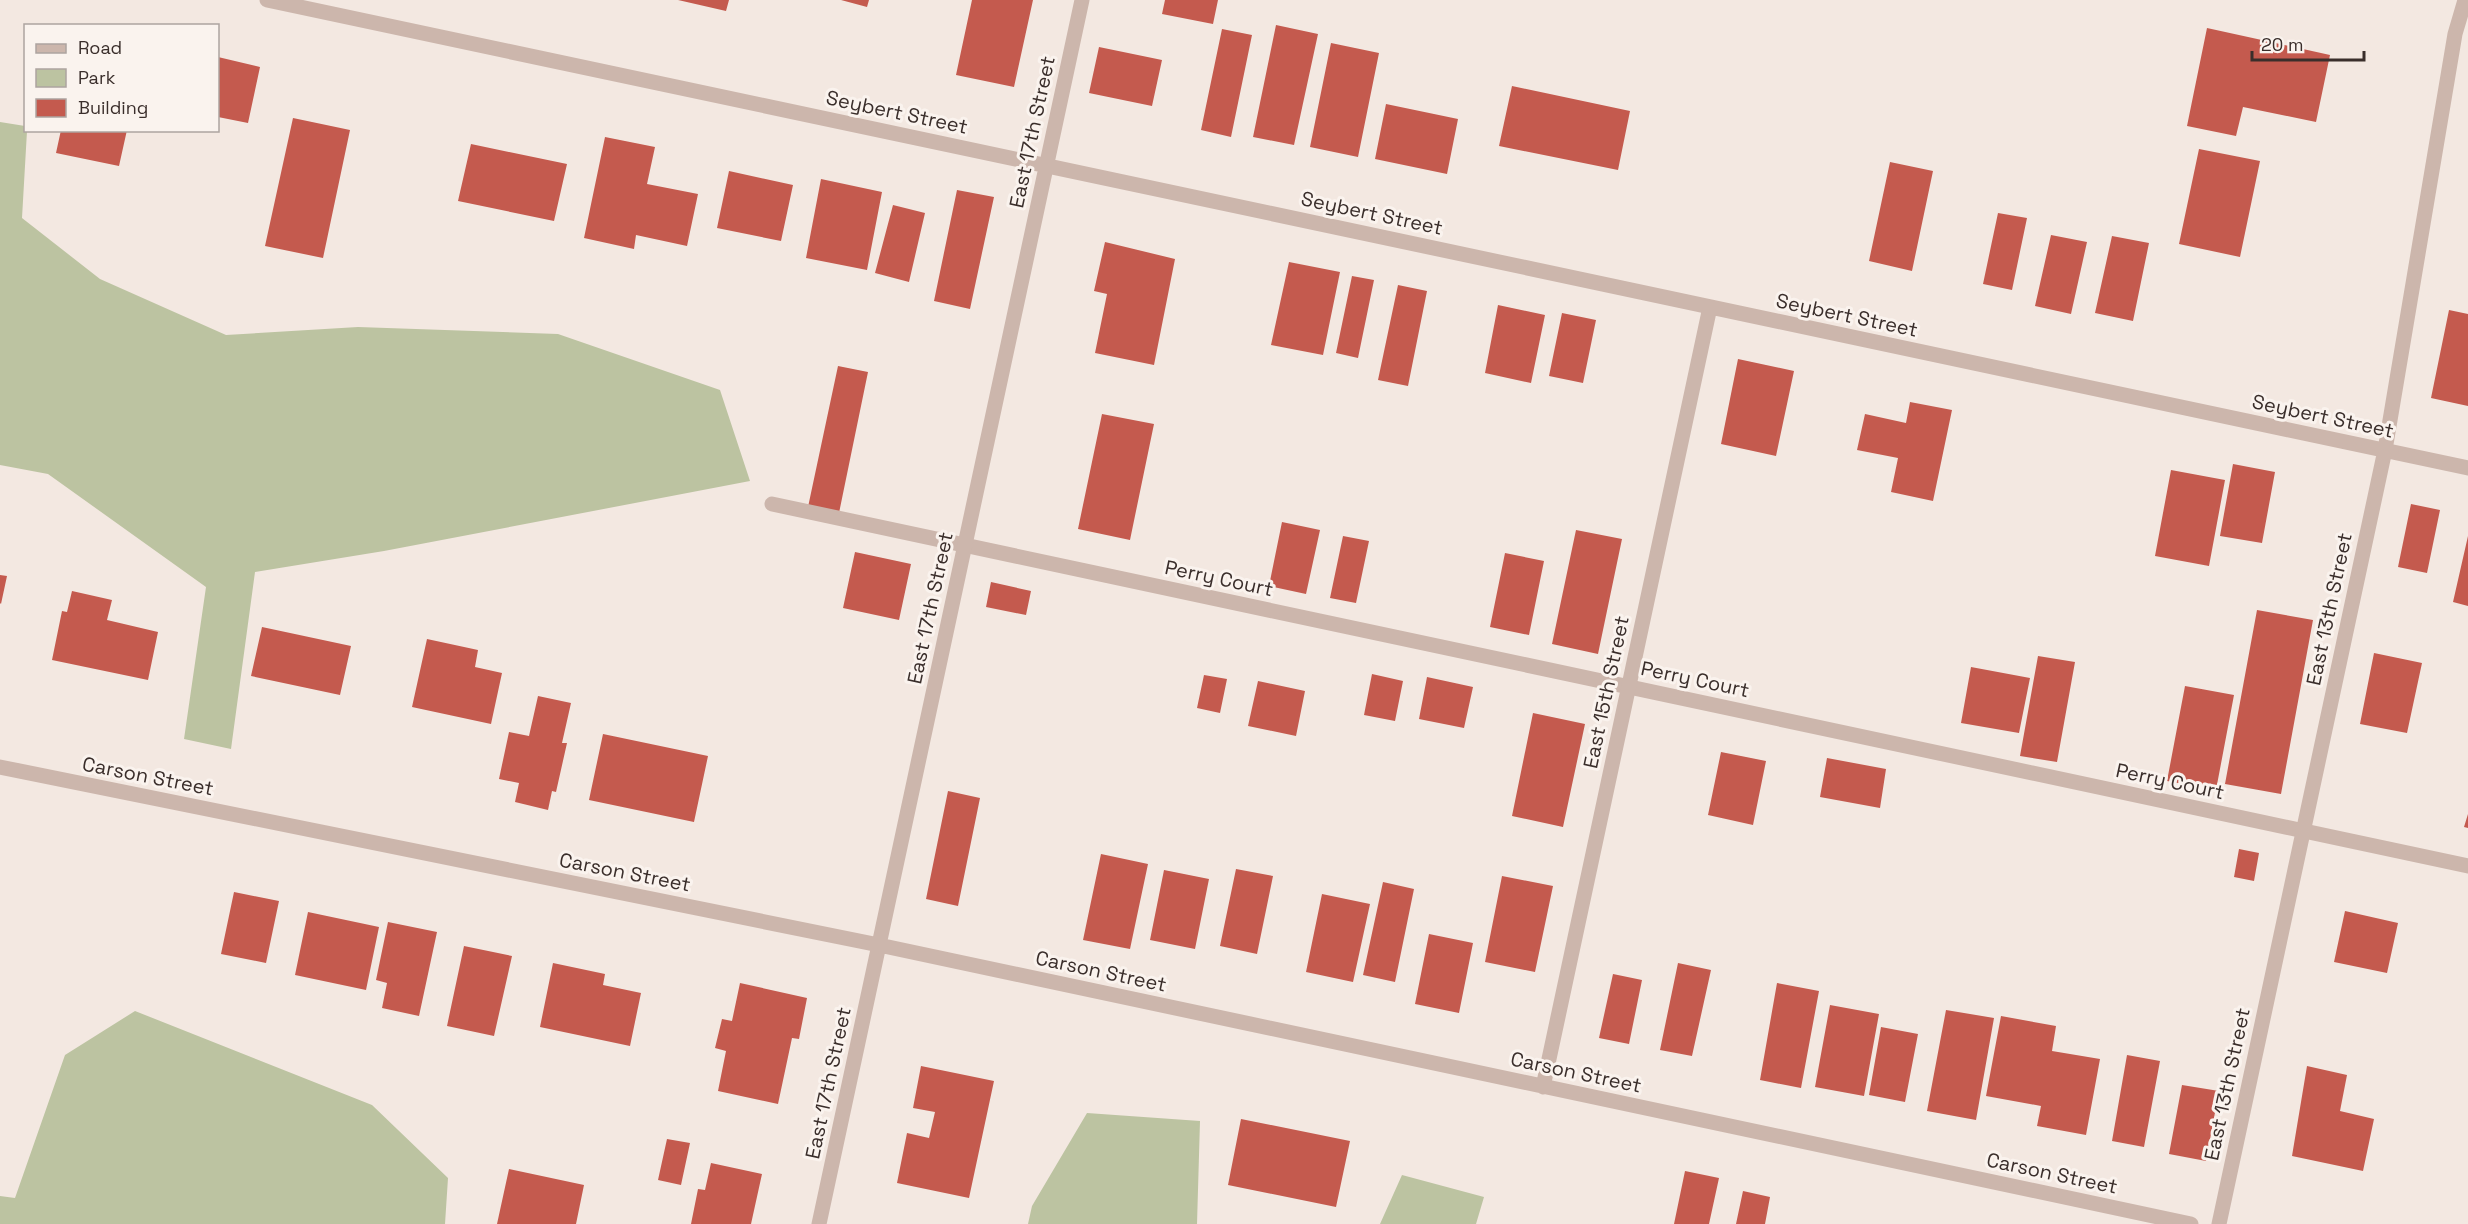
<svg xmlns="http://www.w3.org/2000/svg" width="2468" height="1224" font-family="'Space Grotesk',sans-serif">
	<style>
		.green { fill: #bcc3a1 }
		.building { fill: #c45a4e }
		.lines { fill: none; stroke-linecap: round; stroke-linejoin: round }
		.lane { stroke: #ccb6ac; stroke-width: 15 }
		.street { stroke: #ccb6ac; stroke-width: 15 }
		.labels { text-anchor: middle; stroke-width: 6; stroke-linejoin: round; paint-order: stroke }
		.street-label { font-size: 20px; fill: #3a2e2b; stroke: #faf3ee }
	</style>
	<rect width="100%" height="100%" fill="#f3e8e1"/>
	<path class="green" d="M0 122 25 126 27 131 22 218 100 279 226 335 358 327 558 334 720 390 750 481 384 551 255 572 231 749 184 739 206 587 48 474 0 465Z
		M135 1011 372 1105 448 1178 445 1224H0V1196L15 1198 65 1055Z
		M1087 1113 1200 1121 1197 1224H1028L1032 1206Z
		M1402 1175 1484 1197 1476 1224H1380Z"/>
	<path class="building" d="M678 0H729L726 11Z
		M841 0H869L867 7Z
		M972 0H1033L1014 87 956 75Z
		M1165 0H1218L1213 24 1162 14Z
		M1276 25 1318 34 1294 145 1253 137Z
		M2207 28 2330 55 2316 122 2243 107 2236 136 2187 126Z
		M1222 29 1252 35 1231 137 1201 130Z
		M1331 43 1379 53 1358 157 1310 147Z
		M1099 47 1162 60 1152 106 1089 93Z
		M218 57 260 67 248 123 218 117Z
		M1512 86 1630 111 1618 170 1499 146Z
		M1386 104 1458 119 1447 174 1375 159Z
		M293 118 350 130 323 258 265 246Z
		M61 130H127L119 166 56 153Z
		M605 137 655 147 647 184 698 194 687 246 636 235 634 249 584 238Z
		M471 144 567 164 554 221 458 201Z
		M2199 149 2260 161 2240 257 2179 244Z
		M1890 162 1933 171 1912 271 1869 261Z
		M729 171 793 185 781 241 717 228Z
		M821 179 882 192 867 270 806 258Z
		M957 190 994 197 970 309 934 301Z
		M893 205 925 213 909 282 875 273Z
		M1998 213 2027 218 2012 290 1983 284Z
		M2051 235 2087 242 2071 314 2035 306Z
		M2112 236 2149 243 2133 321 2095 313Z
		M1105 242 1175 259 1154 365 1095 353 1107 294 1094 291Z
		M1289 262 1340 272 1323 355 1271 345Z
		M1352 276 1374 280 1358 358 1336 353Z
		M1398 285 1427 291 1408 386 1378 380Z
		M1498 305 1545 315 1531 383 1485 373Z
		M2449 310 2468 314V406L2431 398Z
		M1562 313 1596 320 1583 383 1549 376Z
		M1738 359 1794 371 1776 456 1721 444Z
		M838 366 868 372 839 513 808 507Z
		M1910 402 1952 410 1933 501 1891 492 1898 458 1857 450 1865 414 1906 423Z
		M1102 414 1154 424 1130 540 1078 529Z
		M2233 464 2275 472 2262 543 2220 536Z
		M2171 470 2225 480 2209 566 2155 556Z
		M2411 504 2440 510 2427 573 2398 567Z
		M1282 522 1320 530 1306 594 1269 586Z
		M1576 530 1622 539 1598 654 1552 644Z
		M1343 536 1369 541 1356 603 1330 598Z
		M2468 536V606L2453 602Z
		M855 552 911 564 899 620 843 608Z
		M1505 553 1544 561 1529 635 1490 627Z
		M0 575 7 576 1 604 0 603Z
		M991 582 1031 591 1026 615 986 607Z
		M72 591 112 600 107 620 158 632 148 680 52 660 62 611 67 612Z
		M2257 610 2313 620 2281 794 2225 784Z
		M262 627 351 646 340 695 251 676Z
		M427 639 478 650 475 667 502 673 491 724 412 707Z
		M2374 653 2422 663 2407 733 2360 724Z
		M2038 656 2075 662 2057 762 2020 756Z
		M1971 667 2030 678 2019 733 1961 723Z
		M1372 674 1403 681 1395 721 1364 715Z
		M1204 675 1227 679 1220 713 1197 708Z
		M1427 677 1473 687 1464 728 1419 719Z
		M1258 681 1305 691 1296 736 1248 726Z
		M2185 686 2234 695 2216 790 2167 781Z
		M538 696 571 703 562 743H567L556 792 552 791 548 810 515 802 519 783 499 779 509 732 529 736Z
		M1533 713 1585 724 1563 827 1512 816Z
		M603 734 708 756 694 822 589 800Z
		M1721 752 1766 761 1753 825 1708 815Z
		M1827 758 1886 769 1880 808 1820 797Z
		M948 791 980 798 958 906 926 899Z
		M2468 814V828L2464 827Z
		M2239 849 2259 853 2254 881 2234 877Z
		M1101 854 1148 864 1130 949 1083 940Z
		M1236 869 1273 876 1257 954 1220 946Z
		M1164 870 1209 879 1195 949 1150 940Z
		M1502 876 1553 886 1535 972 1485 962Z
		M1383 882 1414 889 1395 982 1363 975Z
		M234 892 279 901 266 963 221 954Z
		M1322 894 1370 904 1353 982 1306 972Z
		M2345 911 2398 923 2387 973 2334 962Z
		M308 912 379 927 366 990 295 975Z
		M388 922 437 932 419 1016 382 1008 387 983 376 980Z
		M1429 934 1473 943 1459 1013 1415 1004Z
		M464 946 512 956 494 1036 447 1026Z
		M553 963 605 974 603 985 641 993 630 1046 540 1027Z
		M1678 963 1711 970 1692 1056 1660 1050Z
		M1613 974 1642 980 1629 1044 1599 1038Z
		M740 983 807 998 799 1039 792 1038 778 1104 718 1091 726 1051 715 1048 722 1019 732 1021Z
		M1777 983 1819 991 1801 1088 1760 1080Z
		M1830 1005 1879 1014 1864 1096 1815 1087Z
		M1946 1010 1994 1018 1976 1120 1927 1111Z
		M2001 1016 2056 1026 2052 1051 2100 1059 2086 1135 2037 1126 2041 1106 1986 1096Z
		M1881 1027 1918 1034 1905 1102 1869 1095Z
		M2127 1055 2160 1061 2144 1147 2112 1141Z
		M921 1066 994 1081 969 1198 897 1183 907 1133 929 1138 935 1112 913 1108Z
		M2307 1066 2347 1075 2340 1111 2374 1119 2363 1171 2292 1156Z
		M2182 1085 2219 1091 2206 1161 2169 1154Z
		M1241 1119 1350 1141 1336 1207 1228 1185Z
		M667 1139 690 1143 681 1185 658 1180Z
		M711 1163 762 1174 751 1224H691L698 1189 705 1190Z
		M509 1169 584 1185 576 1224H497Z
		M1685 1171 1719 1178 1709 1224H1674Z
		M1743 1191 1770 1197 1765 1224H1736Z"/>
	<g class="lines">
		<path class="lane" d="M772 504 2468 866"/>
		<path class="street" d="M267 0 2468 468
			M0 767 879 945 2191 1224
			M1543 1087 1710 307
			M819 1224 1082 0
			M2219 1224 2385 450 2455 34 2465 0"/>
	</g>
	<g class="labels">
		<g class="street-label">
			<text transform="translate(897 112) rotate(12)" y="7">Seybert Street</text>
			<text transform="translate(1032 132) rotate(-78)" y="7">East 17th Street</text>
			<text transform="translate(1372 213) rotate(12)" y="7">Seybert Street</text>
			<text transform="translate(1847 315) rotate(12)" y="7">Seybert Street</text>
			<text transform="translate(2323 416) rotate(12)" y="7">Seybert Street</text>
			<text transform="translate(1219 578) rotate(12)" y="7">Perry Court</text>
			<text transform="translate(930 608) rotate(-78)" y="7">East 17th Street</text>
			<text transform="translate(2329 609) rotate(-78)" y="7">East 13th Street</text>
			<text transform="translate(1695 679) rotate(12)" y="7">Perry Court</text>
			<text transform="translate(1606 692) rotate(-78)" y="7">East 15th Street</text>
			<text transform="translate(148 776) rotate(11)" y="7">Carson Street</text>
			<text transform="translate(2170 781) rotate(12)" y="7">Perry Court</text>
			<text transform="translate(625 872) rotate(11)" y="7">Carson Street</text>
			<text transform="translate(1101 971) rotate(12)" y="7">Carson Street</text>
			<text transform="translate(1576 1072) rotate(12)" y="7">Carson Street</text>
			<text transform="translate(828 1083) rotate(-78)" y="7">East 17th Street</text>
			<text transform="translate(2227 1084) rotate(-78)" y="7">East 13th Street</text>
			<text transform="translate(2052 1173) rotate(12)" y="7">Carson Street</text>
		</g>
	</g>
	<rect x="24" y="24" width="195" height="108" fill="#faf3ee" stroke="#ada4a0" stroke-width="1.5"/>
	<rect x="36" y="44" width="30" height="9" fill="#ccb6ac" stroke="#ada4a0" stroke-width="1.5"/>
	<text x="78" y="54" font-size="18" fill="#3a2e2b">Road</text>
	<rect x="36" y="69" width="30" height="18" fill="#bcc3a1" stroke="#ada4a0" stroke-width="1.5"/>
	<text x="78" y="84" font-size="18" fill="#3a2e2b">Park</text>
	<rect x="36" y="99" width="30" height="18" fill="#c45a4e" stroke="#ada4a0" stroke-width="1.5"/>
	<text x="78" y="114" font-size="18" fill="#3a2e2b">Building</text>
	<path d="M2252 51v9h112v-9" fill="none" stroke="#3a2e2b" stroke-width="3"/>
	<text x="2261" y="51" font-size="18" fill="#3a2e2b" stroke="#faf3ee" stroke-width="4.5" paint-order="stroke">20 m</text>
</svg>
